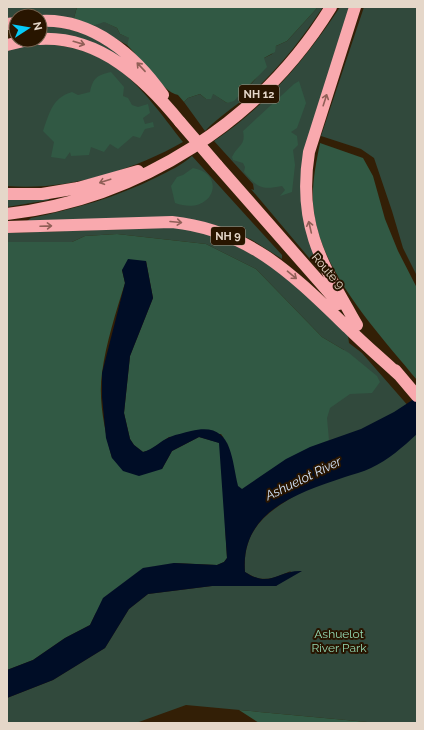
<svg xmlns="http://www.w3.org/2000/svg" width="424" height="730" font-family="Raleway,sans-serif">
	<style>
		.green { fill: #31493c }
		.forest { fill: #315944 }
		.water { fill: #000d26 }
		.lines { fill: none; stroke-linecap: round; stroke-linejoin: round }
		.highway { stroke: #f9a9ae; stroke-width: 12 }
		.highway-bridge { stroke: #f9a9ae; stroke-width: 12 }
		.oneway { stroke: #905f57 }
		.labels { text-anchor: middle; stroke-width: 4; stroke-linejoin: round; paint-order: stroke }
		.shield { fill: #281500; stroke: #ac9d8d; stroke-width: 1 }
		.shield-label { font-size: 11px; font-weight: bold; fill: #e5d7c9 }
		.street-label { font-size: 12px; fill: #e5d7c9; stroke: #281500 }
		.park-label { font-size: 12px; fill: #94d9b3; stroke: #281500 }
		.water-label { font-size: 13px; font-style: italic; fill: #d3e4fa; stroke: #281500 }
	</style>
	<rect width="100%" height="100%" fill="#331f06"/>
	<path class="green" d="M7 7H77L74 18 76 21 46 15 16 16V18L7 20Z
		M318 7H323C304 36 282 64 257 88 241 103 220 115 205 131L184 102 188 98 200 94 206 99 212 93 227 103C241 93 264 78 264 58L272 54 276 46 287 41Z
		M340 7H353L307 150 313 253V257L310 259 251 189 254 190 253 184 214 141C266 106 306 59 340 7Z
		M364 7H417V276L403 248 392 211 374 158 361 149 321 136Z
		M103 21 117 28 120 34 130 38 127 45 93 26Z
		M40 25C76 28 96 36 126 55L125 63 40 36Z
		M33 44C112 43 139 85 183 142 132 171 66 191 7 186V50Z
		M192 156 282 255V259L252 240 225 228 199 221H27L31 218C75 209 117 197 157 177 169 171 182 165 192 156Z
		M7 195H48L49 200 7 207Z
		M185 227 215 234 285 273 348 335 349 343 362 353 417 416V723H378L186 705 136 723H7V698L53 680 105 648 129 609 148 594 212 586H276L291 571C273 578 264 584 245 572 242 529 267 511 302 492V478L174 563 7 670 306 349 344 350 322 337 256 269 206 244 117 234 85 236 72 242H7V233Z"/>
	<path class="forest" d="M77 7H318L287 41 276 46 275 52 264 58 267 67 234 101 227 103 213 94 211 99H206L200 94 188 98 184 102 178 95C162 92 140 57 127 45L129 38 120 34 117 28 104 22 90 27 76 21 74 18Z
		M111 72 124 87 123 96 128 98 132 105 138 107 148 104 150 113 143 118 145 124 153 122 154 127 145 129 140 138 133 136 118 149 110 144 104 152 91 147 89 155 71 156 70 152 65 159 51 157 54 142 43 131C50 112 52 98 72 92L78 95 90 92C93 78 97 75 111 72Z
		M299 81 306 103 297 128 291 132 297 136 298 145 293 150 295 165 292 192 280 196 285 190 282 186C261 190 258 188 244 172L245 167 243 163 233 160 232 157C238 144 246 146 243 131L294 84Z
		M320 143 363 158 373 176 385 219 398 251 417 288V380C377 331 317 269 313 203 312 183 316 163 320 143Z
		M193 168C228 174 213 217 175 203L171 186 177 177 183 175Z
		M117 234 206 244 256 269 322 337 349 353 377 376 380 382 372 393 350 394 330 408 327 418 329 440C297 452 270 470 242 489L238 486 228 444 221 434 169 437 150 450 143 452 134 445 130 439 124 413 130 356 153 298 146 261 122 270 125 283C116 312 106 343 102 373 98 400 105 432 112 458L162 469 172 451 199 437 220 443 227 558 224 562 217 565 174 563 143 568 103 598 90 625 65 638 33 660 7 670V242H72L85 236Z
		M239 710 378 723H259Z"/>
	<path class="water" d="M128 259 146 261 153 298 130 356 124 413 130 439 134 445 143 452C154 449 160 441 170 437 177 434 184 433 191 431 232 421 231 456 238 486L242 489 286 459 310 447 361 429 394 412 417 397V434C403 447 388 460 371 468 363 472 353 474 345 477 298 493 240 511 245 572 271 589 277 570 302 571L276 586H212L148 594 129 609 105 648 53 680 7 698V670L33 660 65 638 90 625 103 598 143 568 174 563 217 565 224 562 227 558 219 443 199 437 172 451 162 469 139 476 123 471 112 458 106 438 102 397V373L125 283 122 270Z"/>
	<g class="lines">
		<path class="highway" d="M355 7 309 152C297 225 322 264 357 325
			M40 21C92 18 135 55 163 95
			M7 24 16 23
			M40 39C100 36 145 79 180 122
			M7 45 28 40
			M217 165 339 304
			M7 194H42L78 188 138 171
			M7 214C139 199 261 121 331 7
			M7 227 172 222C250 230 295 277 348 328 365 345 383 360 400 376
			M395 370 417 396"/>
		<path class="highway-bridge" d="M180 122 217 165"/>
	</g>
	<defs><path id="oneway-shaft" d="M-6 0H5M1.5-3L5.5 0L1.5 3" fill="none" stroke-width="1.6" stroke-linecap="round" stroke-linejoin="round"/></defs>
	<g class="oneway">
		<use href="#oneway-shaft" transform="translate(79 43) rotate(16)"/>
		<use href="#oneway-shaft" transform="translate(141 67) rotate(-133)"/>
		<use href="#oneway-shaft" transform="translate(325 100) rotate(-72)"/>
		<use href="#oneway-shaft" transform="translate(105 181) rotate(162)"/>
		<use href="#oneway-shaft" transform="translate(176 222) rotate(5)"/>
		<use href="#oneway-shaft" transform="translate(46 226) rotate(-2)"/>
		<use href="#oneway-shaft" transform="translate(310 227) rotate(-103)"/>
		<use href="#oneway-shaft" transform="translate(292 275) rotate(40)"/>
	</g>
	<g class="labels">
		<g class="shield">
			<rect x="239" y="85" width="40" height="18" rx="3"/>
			<rect x="211" y="227" width="34" height="18" rx="3"/>
		</g>
		<g class="shield-label">
			<text x="259" y="98">NH 12</text>
			<text x="228" y="240">NH 9</text>
		</g>
		<g class="street-label">
			<text transform="translate(328 271) rotate(49)" y="4">Route 9</text>
		</g>
		<g class="park-label">
			<text x="339" y="638">Ashuelot<tspan x="339" dy="14">River Park</tspan></text>
		</g>
		<g class="water-label">
			<text transform="translate(303 478) rotate(-26)" y="5">Ashuelot River</text>
		</g>
	</g>
	<rect width="424" height="730" fill="none" stroke="#e5d7c9" stroke-width="16"/>
	<g transform="translate(28 28) rotate(78)"><circle r="19" fill="#281500" stroke="#746350"/>
	<path d="M0-3L7 15L0 10L-7 15Z" fill="#06cbf9"/>
	<text y="-6" font-size="11" font-weight="bold" text-anchor="middle" fill="#e5d7c9">N</text>
	</g>
</svg>
